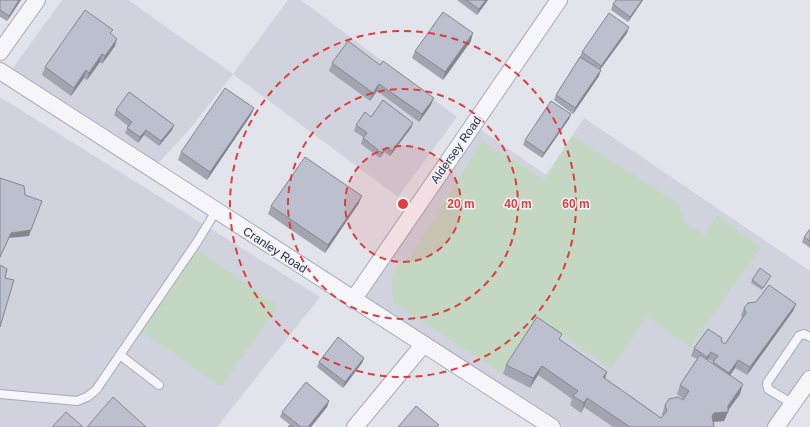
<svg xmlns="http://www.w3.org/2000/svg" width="810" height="427" font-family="Arial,sans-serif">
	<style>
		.built { fill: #d0d3de }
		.green { fill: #c4d7c2 }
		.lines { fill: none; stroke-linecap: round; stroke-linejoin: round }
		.service-casing { stroke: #a6aab7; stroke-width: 10 }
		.minor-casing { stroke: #a6aab7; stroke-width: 18 }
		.service { stroke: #f6f6fa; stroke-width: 8 }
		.minor { stroke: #f6f6fa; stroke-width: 16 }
		.wall { fill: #a2a4b0; fill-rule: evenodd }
		.shaded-wall { fill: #848690 }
		.building { fill: #bcbfcd; stroke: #848690 }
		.ring { fill: none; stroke: #dd3d3b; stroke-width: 2; stroke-dasharray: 7 5 }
		.labels { text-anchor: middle; stroke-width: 3; stroke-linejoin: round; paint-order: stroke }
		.street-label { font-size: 12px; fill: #282e46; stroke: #f2f4f9 }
		.centre { fill: #dd3d3b; stroke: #f2f4f9; stroke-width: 2 }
		.ring-label { font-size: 12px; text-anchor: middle; font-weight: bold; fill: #dd3d3b; stroke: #f2f4f9; stroke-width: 3; stroke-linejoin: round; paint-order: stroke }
	</style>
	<rect width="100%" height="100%" fill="#e2e4ec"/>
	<path class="built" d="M62 0H128L233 74 288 0H301L457 117 398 197 233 74 189 130 154 168 10 72Z
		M0 97 320 297 217 427H0Z
		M584 118 810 271V369L769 427H564L362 297 480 129 546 175Z"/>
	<path class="green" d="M572 136 678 203 683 221 705 236 717 215 761 247 690 347 647 317 611 369 540 319 503 374 393 303C392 279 387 270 411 256L482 141 545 180Z
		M198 250 278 306 221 387 141 331Z"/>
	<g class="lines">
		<defs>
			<path id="service" d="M120 355 159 385
				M0 394 77 401 87 397 96 390 197 242 216 211
				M793 404 768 389 767 383 799 336 804 334 810 337"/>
			<path id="minor" d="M0 52 37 0
				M0 71 552 427
				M353 300 559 0
				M355 427 423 345
				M776 427 810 379"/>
		</defs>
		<use href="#service" class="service-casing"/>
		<use href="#minor" class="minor-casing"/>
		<use href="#service" class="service"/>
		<use href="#minor" class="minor"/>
	</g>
	<path class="wall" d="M0 0H21L7 21 0 17Z
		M457 0H488L477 15Z
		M643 0 628 22 611 10 613 4Z
		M627 33 600 70 599 76 573 114 554 100 556 95 580 57 582 52Z
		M111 34 115 46 102 64 100 62 87 80 84 78 71 96 42 75 45 67Z
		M471 41 443 80 412 58 415 51Z
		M332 63 380 65 431 105 419 122 377 91 370 101 329 71Z
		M254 108 251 115 207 180 178 160 181 152Z
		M116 110 174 125 172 130 159 146 144 135 138 143 125 133 128 126 114 115Z
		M571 114 569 119 542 158 523 145 525 140Z
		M371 117 413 123 411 128 390 156 384 152 380 158 361 144 363 137 354 131 356 125Z
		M359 203 325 253 268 214 271 206Z
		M810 229V248L802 242 804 237Z
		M769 279 762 290 751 283 752 280Z
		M796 304 793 311 747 375 735 368 730 375 740 394 728 410 724 421 713 422 714 427H613L584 407 581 413 570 405 572 399 538 375 530 388 503 374 506 365 560 340 607 372 605 379 661 418 663 417 662 414 665 405 683 400V399L677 394 680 385 697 359 691 356 694 348 722 338 721 341 725 344 742 318 741 315 744 308ZM708 359 713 362 712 364 707 360Z
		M364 358 362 363 343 388 317 367 319 362Z
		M329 401 327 407 311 427H288L290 425 280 417 282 412Z"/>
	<path class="shaded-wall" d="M19 0H21L7 21 9 16Z
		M486 0H488L477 15 479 9Z
		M642 0H643L628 22 630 17Z
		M629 27 627 33 599 71 601 66Z
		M473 33 471 41 443 80 445 72Z
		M117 39 115 46 102 64 105 56Z
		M102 54 100 62 87 80 89 73Z
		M86 70 84 78 71 96 74 88Z
		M601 70 599 76 573 114 575 108Z
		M379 84 377 91 370 101 373 93Z
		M434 98 431 105 419 122 422 114Z
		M254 108 251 115 207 180 210 172Z
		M571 114 569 119 542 158 544 153Z
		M413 123 411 128 390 156 392 151Z
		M174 125 172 130 159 146 161 141Z
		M146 130 144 135 138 143 140 137Z
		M386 147 384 152 380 158 382 153Z
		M362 196 359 203 325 253 328 245Z
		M31 230 29 236 9 238 0 258 11 233Z
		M796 304 793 311 747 375 750 367Z
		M711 352 708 359 705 365 707 357Z
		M364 358 362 363 343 388 345 382Z
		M738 360 735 368 726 381 729 373Z
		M542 366 538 375 530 388 533 378Z
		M607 372 604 381 603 377Z
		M743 384 740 394 727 412H728L724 421 711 422 712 416 714 413 728 406Z
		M587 398 584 407 581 413 584 403Z
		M329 401 327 407 311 427H308Z"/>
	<path class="building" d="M0 0H19L9 16 0 10Z
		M466 0H486L479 9Z
		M616 0H642L630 17 613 4Z
		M85 10 113 30 110 33 117 39 105 56 102 54 89 73 86 70 74 88 45 67Z
		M443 12 473 33 445 72 415 51Z
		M609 13 629 27 601 66 582 52Z
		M348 41 380 65 383 61 434 98 422 114 379 84 373 93 332 63Z
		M580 57 601 70 575 108 556 95Z
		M225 88 254 108 210 172 181 152Z
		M129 92 174 125 161 141 146 130 140 137 127 128 132 122 116 110Z
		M383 100 413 123 392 151 386 147 382 153 363 138 367 133 356 125 365 112 371 117Z
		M551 101 571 114 544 153 525 140Z
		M305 157 362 196 328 245 271 206Z
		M0 178 24 186 25 195 42 201 31 230 11 233 0 257Z
		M810 229V241L804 237Z
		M0 265 7 269 5 278 14 280 0 327Z
		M760 268 771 276 763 288 752 280Z
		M769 285 796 304 750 367 738 360 729 373 713 362 718 356 711 352 707 357 694 348 708 329 722 338 721 341 725 344 746 313 744 308 748 303 756 302Z
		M537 317 562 334 559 339 607 372 603 377 661 418 667 411 665 405 669 399 678 397 683 400 689 391 680 385 700 355 743 384 728 406V412L714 413 712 416 714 427H630L587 398 584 403 573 396 578 391 542 366 533 378 506 365Z
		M338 337 364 358 345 382 319 362Z
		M306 382 329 401 308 427H301L282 412Z
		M113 397 146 427H87Z
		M416 406 439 425 437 427H398Z
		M66 412 83 427H52Z
		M290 425 293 427H288Z"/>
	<circle cx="403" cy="204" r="58" fill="#dd3d3b" fill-opacity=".12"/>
	<g class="ring">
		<circle cx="403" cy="204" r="58"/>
		<circle cx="403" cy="204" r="115"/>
		<circle cx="403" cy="204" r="173"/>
	</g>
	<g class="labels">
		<g class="street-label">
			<text transform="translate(456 150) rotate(-55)" y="4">Aldersey Road</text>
			<text transform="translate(275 250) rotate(33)" y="4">Cranley Road</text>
		</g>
	</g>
	<circle cx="403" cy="204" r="6" class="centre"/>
	<g class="ring-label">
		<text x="461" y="208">20 m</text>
		<text x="518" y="208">40 m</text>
		<text x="576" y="208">60 m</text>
	</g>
</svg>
